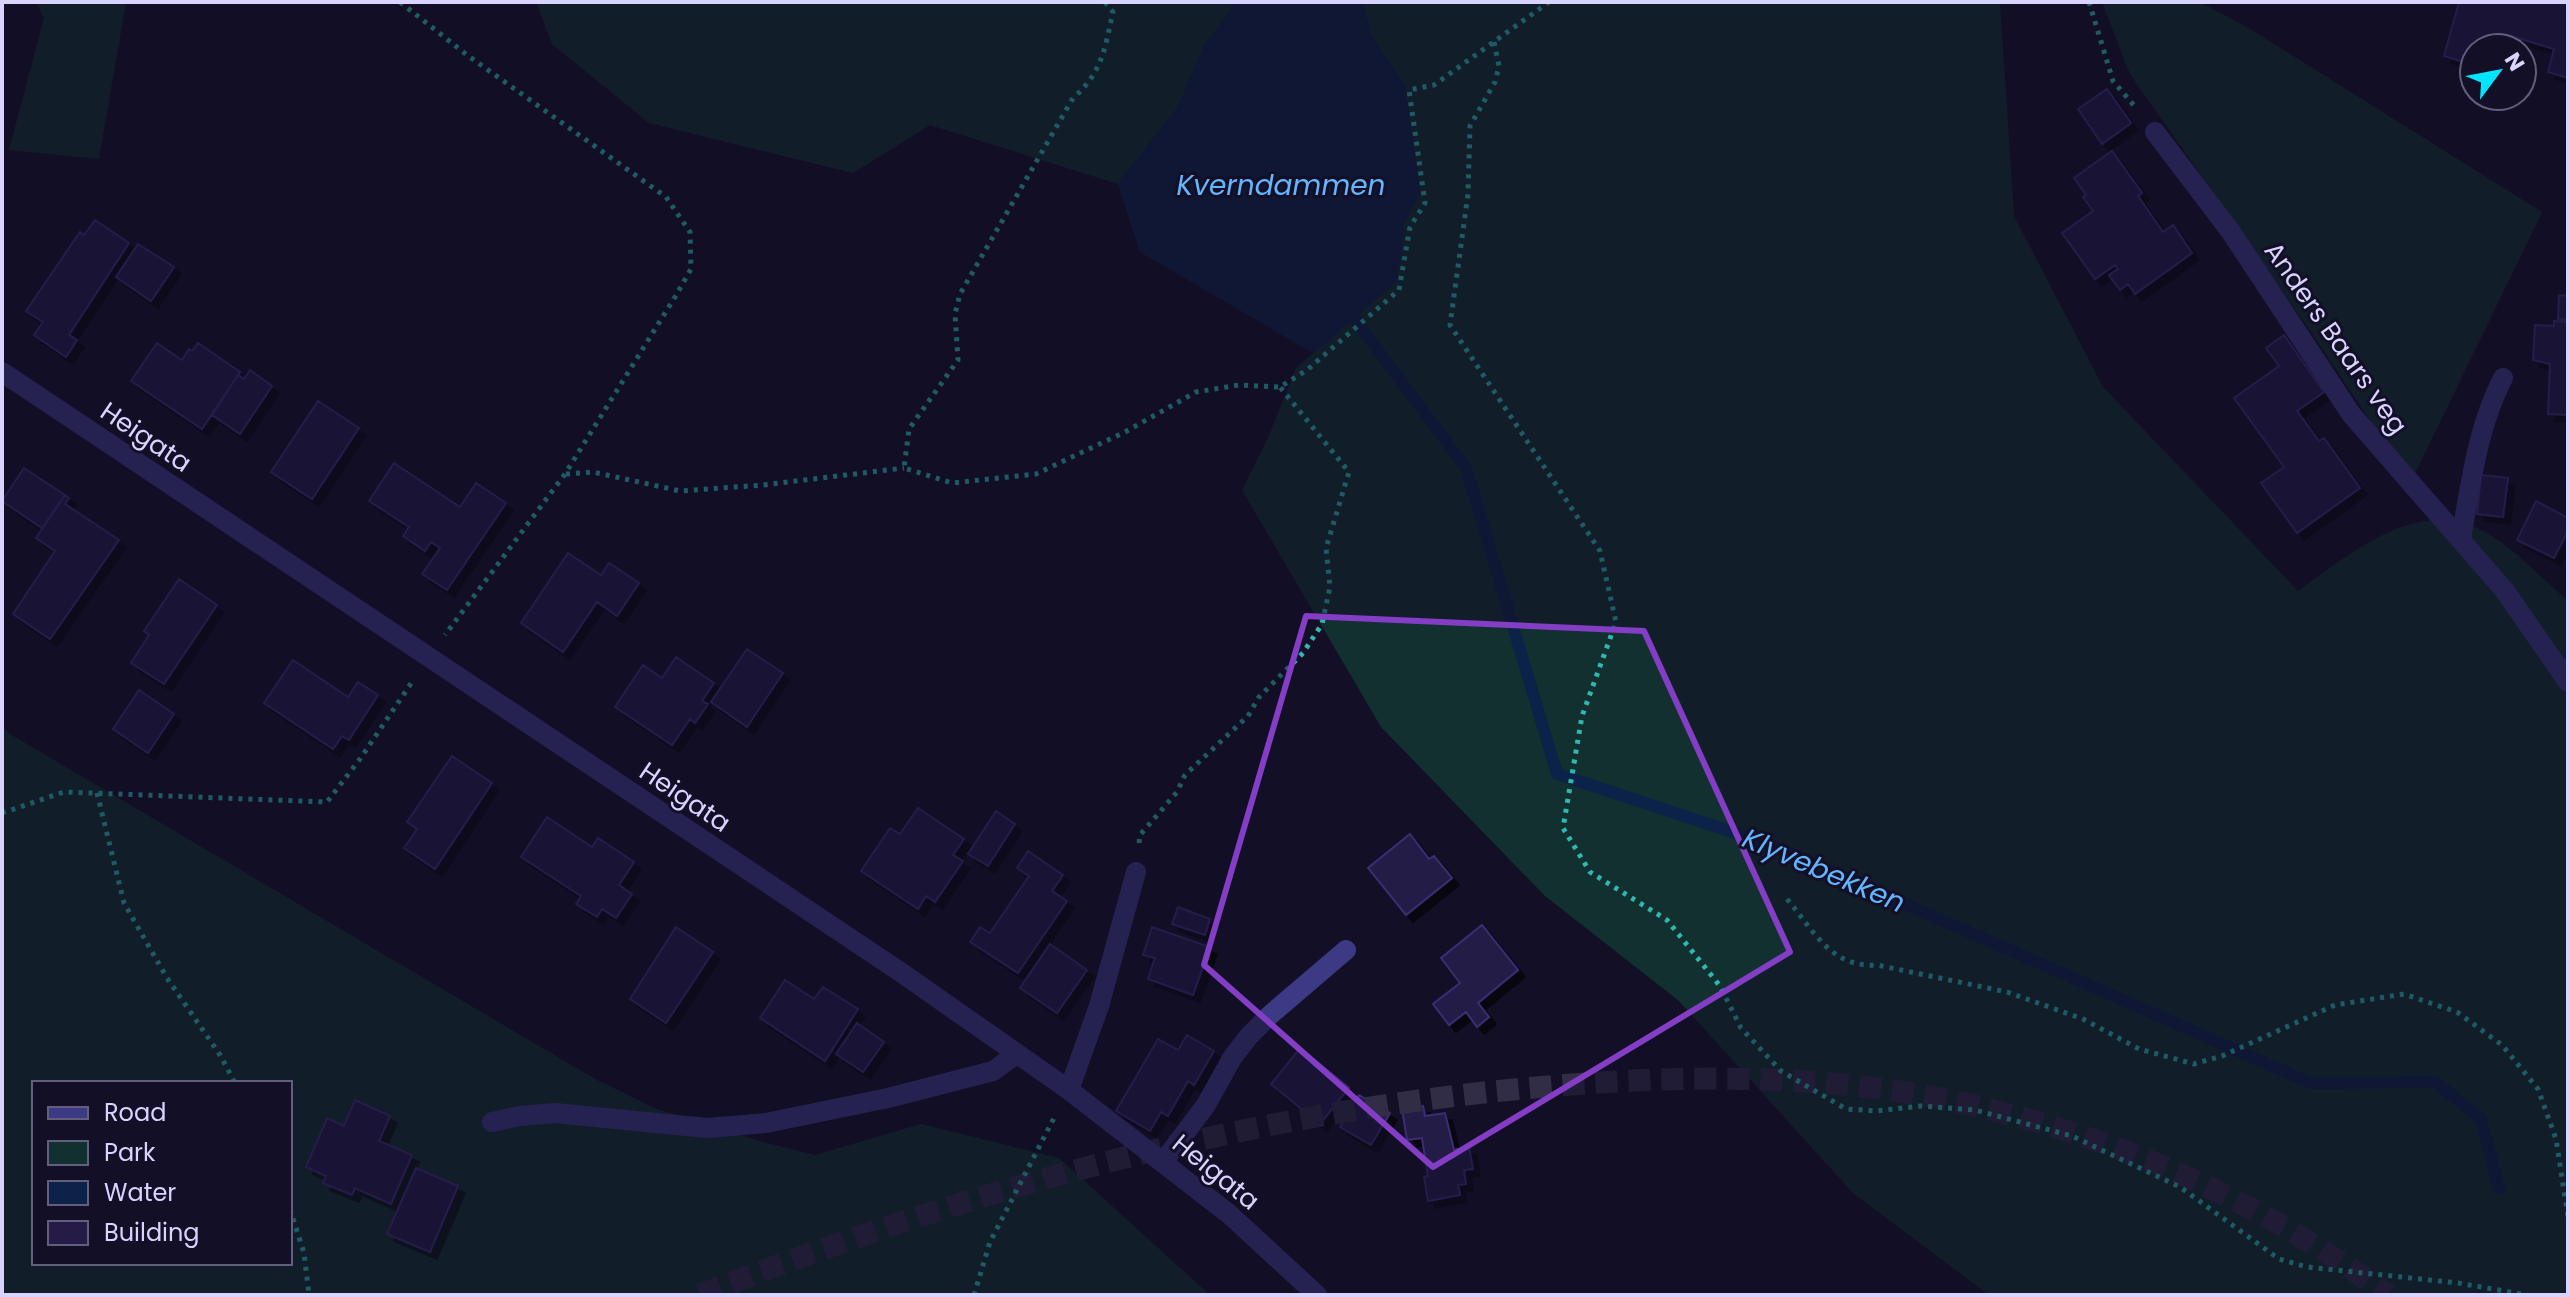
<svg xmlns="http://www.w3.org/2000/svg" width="2570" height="1297" font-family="Poppins,sans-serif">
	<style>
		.green { fill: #12302f; fill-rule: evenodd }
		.water { fill: #0c2248 }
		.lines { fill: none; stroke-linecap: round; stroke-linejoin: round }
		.stream { stroke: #0c2248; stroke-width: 12 }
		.building { fill: #241b47; stroke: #3b2d73; stroke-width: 2; filter: url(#shadow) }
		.trunk-tunnel { stroke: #312d47; stroke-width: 22; stroke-dasharray: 22 11; stroke-linecap: butt }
		.path { stroke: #2fb8b0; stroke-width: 5; stroke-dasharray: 4 6; stroke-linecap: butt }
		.service { stroke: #3d3a85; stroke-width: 20 }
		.minor { stroke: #3d3a85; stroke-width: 20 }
		.marked { fill: none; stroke: #843dc5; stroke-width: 6; stroke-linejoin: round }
		.labels { text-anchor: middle; stroke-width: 6; stroke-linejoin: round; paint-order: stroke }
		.street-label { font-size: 26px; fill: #d9d4ff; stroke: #130f26 }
		.water-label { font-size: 28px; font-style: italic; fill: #62b6ff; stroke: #130f26 }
	</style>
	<defs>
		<filter id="shadow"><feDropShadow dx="7" dy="7" stdDeviation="0" flood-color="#0009"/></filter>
	</defs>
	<rect width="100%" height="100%" fill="#130f26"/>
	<path class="green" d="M36 2H126L99 159 9 150 44 18Z
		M536 2H1227L1233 7 1205 44 1178 107 1118 184 930 125 853 173 649 123 552 44Z
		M1362 2H2000L2014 216 2103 387 2298 591C2351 554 2418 493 2487 533 2516 550 2542 579 2568 601V1295H1989L1853 1193 1679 1001 1545 896 1381 727 1242 490 1268 438 1296 368 1397 281 1404 223 1420 193 1405 86 1371 36Z
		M2102 2H2200L2250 29 2542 212 2411 482 2309 329 2130 74Z
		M2 726 10 734 595 1079 654 1108 763 1142 815 1155 921 1124 1059 1158 1210 1295H2ZM34 1083H290V1263H34Z"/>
	<path class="water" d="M1227 2H1362L1371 36 1405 86 1420 193 1404 223 1397 281 1313 353 1140 252 1118 184 1178 107 1205 44 1233 7Z"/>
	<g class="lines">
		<path class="stream" d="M1356 321 1466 468 1557 774 1769 844 2311 1083 2435 1082 2481 1119 2499 1189"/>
	</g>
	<path class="building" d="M2459 2H2568V78L2548 72 2554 49 2508 35 2504 48H2474V65L2444 56Z
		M2107 89 2131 123 2102 144 2078 109Z
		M2112 151 2142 193 2138 196 2163 232 2173 225 2192 253 2135 294 2128 284 2120 290 2109 275 2118 269 2115 265 2095 279 2062 233 2093 211 2083 197 2086 195 2074 178Z
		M95 220 129 243 69 335 77 340 66 357 34 335 43 322 26 311 80 232 84 235Z
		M138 244 174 267 151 301 116 277Z
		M2559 295 2568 296V320L2558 319Z
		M2554 321 2568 322V415L2548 414 2550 364 2533 360 2535 325 2554 326Z
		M2284 335 2324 392 2297 411 2319 441 2324 438 2360 488 2297 533 2261 483 2284 467 2234 398 2279 366 2266 348Z
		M157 343 182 360 189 349 192 351 198 343 240 372 202 429 131 381Z
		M250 370 272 386 240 434 212 415 238 375 244 379Z
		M318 401 359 428 312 499 271 472Z
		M394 463 460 507 476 483 506 503 447 590 422 574 440 548 431 542 425 551 403 536 409 527 369 501Z
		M24 468 65 495 42 528 2 501Z
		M2481 475 2508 478 2503 517 2477 514Z
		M65 495 69 498 65 504 119 540 50 639 13 614 55 551 36 538Z
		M2536 501 2568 518V531L2554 558 2517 540Z
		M568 553 601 575 609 563 639 583 617 616 597 602 563 652 521 623Z
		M179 579 217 605 164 684 131 663 149 635 144 631Z
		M747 649 783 673 747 727 711 702Z
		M676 657 714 683 702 701 708 704 695 723 690 719 672 745 615 707 643 665 662 678Z
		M293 660 348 697 358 682 378 695 349 740 342 736 333 749 264 703Z
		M139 690 174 714 148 753 113 729Z
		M452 756 492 783 435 869 404 848 417 829 407 822Z
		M918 808 964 839 953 855 963 861 935 902 926 896 918 909 861 871 890 828 900 834Z
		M996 811 1015 824 988 866 968 854Z
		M547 817 592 847 598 838 634 862 619 885 632 894 616 918 602 909 597 917 576 904 581 896 521 857Z
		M1410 834 1429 859 1434 856 1452 878 1406 915 1368 868Z
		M1028 851 1063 875 1052 891 1067 901 1018 973 970 942 980 927 990 933 1029 876 1017 868Z
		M1178 907 1210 919 1205 935 1172 924Z
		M1482 925 1518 970 1478 1003 1489 1017 1477 1027 1466 1012 1449 1025 1433 1004 1460 983 1441 958Z
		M676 927 713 952 666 1023 630 999Z
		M1152 927 1210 947 1193 995 1148 979 1155 958 1143 955Z
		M1050 944 1087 970 1057 1013 1020 988Z
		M785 980 814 999 823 987 858 1009 825 1061 760 1018Z
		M857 1023 884 1042 863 1072 836 1054Z
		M1187 1035 1214 1051 1194 1085 1188 1081 1168 1116 1161 1112 1150 1131 1116 1111 1158 1039 1178 1050Z
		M1300 1048 1349 1088 1320 1124 1271 1084Z
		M1359 1095 1390 1113 1371 1145 1340 1127Z
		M355 1100 390 1116 379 1141 412 1155 391 1204 355 1188 352 1195 323 1183 326 1176 306 1167 327 1118 344 1126Z
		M1423 1106 1425 1116 1445 1113 1454 1150 1469 1147 1473 1169 1464 1170 1466 1184 1458 1185 1460 1195 1428 1201 1424 1177 1428 1176 1422 1138 1407 1140 1402 1109Z
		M416 1168 458 1186 430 1252 387 1234Z"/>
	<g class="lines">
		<path class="trunk-tunnel" d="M700 1295C978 1186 1268 1107 1566 1085 1700 1074 1840 1075 1972 1105 2127 1141 2259 1201 2388 1295"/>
		<path class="path" d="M400 2 467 55 666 197 690 232 691 269 675 297 565 474 445 635
			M1105 2 1113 12C1105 48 1102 73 1073 98L960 294 955 314 958 360 909 429 904 468 952 483 1036 474 1125 432 1196 392 1239 385 1280 387 1307 370 1399 290 1410 227 1425 203 1409 90 1434 85 1549 2
			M2089 2 2113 81 2137 109
			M1494 42 1499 66 1495 82 1470 126 1468 194 1450 325 1600 551 1616 622 1582 716 1563 828 1590 872 1667 920 1720 986 1741 1028 1781 1071 1846 1109 1876 1111 1921 1106 1975 1110 2072 1136 2180 1187 2279 1259 2307 1267 2458 1283 2527 1295
			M566 474 593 472 680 491 763 485 904 468
			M97 793 124 903 167 978 220 1055 235 1083
			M2 813 64 792 327 802 360 759 414 679
			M1139 843 1140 835 1177 792 1185 775 1248 716 1259 697 1303 653 1322 624 1330 587 1326 548 1349 472 1280 387
			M1787 899C1814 931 1831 968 1877 965L2007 992 2083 1019 2139 1049 2194 1064 2222 1056 2335 1005 2404 994 2457 1012 2502 1045 2538 1089 2556 1139 2568 1217
			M290 1209 304 1253 309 1295
			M974 1295 990 1242 1056 1114"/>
		<path class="service" d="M2461 538C2471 484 2477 428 2503 378
			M1069 1090 1099 1006 1136 872
			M492 1122 520 1116 555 1113 707 1128 766 1123 888 1098 993 1071 1015 1055
			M1163 1162 1206 1105 1232 1058 1249 1036 1270 1015 1346 950"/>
		<path class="minor" d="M2155 132 2231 232 2351 414 2505 591 2568 682
			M2 372 899 971 1069 1090 1229 1214 1317 1295"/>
	</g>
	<path d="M0 0H2570V1297H0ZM1306 616 1644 631 1790 952 1433 1167 1204 965Z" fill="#130f26" fill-opacity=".55" fill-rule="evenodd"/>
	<path class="marked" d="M1306 616 1644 631 1790 952 1433 1167 1204 965Z"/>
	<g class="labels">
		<g class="street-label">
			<text transform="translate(2336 338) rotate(55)" y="9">Anders Baars veg</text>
			<text transform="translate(146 437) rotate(34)" y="9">Heigata</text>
			<text transform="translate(685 797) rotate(34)" y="9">Heigata</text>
			<text transform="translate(1216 1172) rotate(39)" y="9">Heigata</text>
		</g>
		<g class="water-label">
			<text x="1281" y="195">Kverndammen</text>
			<text transform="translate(1824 870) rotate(23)" y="10">Klyvebekken</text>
		</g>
	</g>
	<rect width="2570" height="1297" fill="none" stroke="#d9d4ff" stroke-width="8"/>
	<rect x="32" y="1081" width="260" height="184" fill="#130f26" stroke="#625e7d" stroke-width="2"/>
	<rect x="48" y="1107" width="40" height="12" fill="#3d3a85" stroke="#625e7d" stroke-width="2"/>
	<text x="104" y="1121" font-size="24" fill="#d9d4ff">Road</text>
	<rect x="48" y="1141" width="40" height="24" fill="#12302f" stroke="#625e7d" stroke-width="2"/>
	<text x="104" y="1161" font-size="24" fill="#d9d4ff">Park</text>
	<rect x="48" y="1181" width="40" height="24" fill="#0c2248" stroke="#625e7d" stroke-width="2"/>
	<text x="104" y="1201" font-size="24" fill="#d9d4ff">Water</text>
	<rect x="48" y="1221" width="40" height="24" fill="#241b47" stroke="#625e7d" stroke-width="2"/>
	<text x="104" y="1241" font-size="24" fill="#d9d4ff">Building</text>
	<g transform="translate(2498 72) rotate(58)"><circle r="38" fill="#130f26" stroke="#625e7d" stroke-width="2"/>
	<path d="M0-6L14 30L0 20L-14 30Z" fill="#00e5ff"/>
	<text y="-12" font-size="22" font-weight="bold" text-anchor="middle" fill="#d9d4ff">N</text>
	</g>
</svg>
